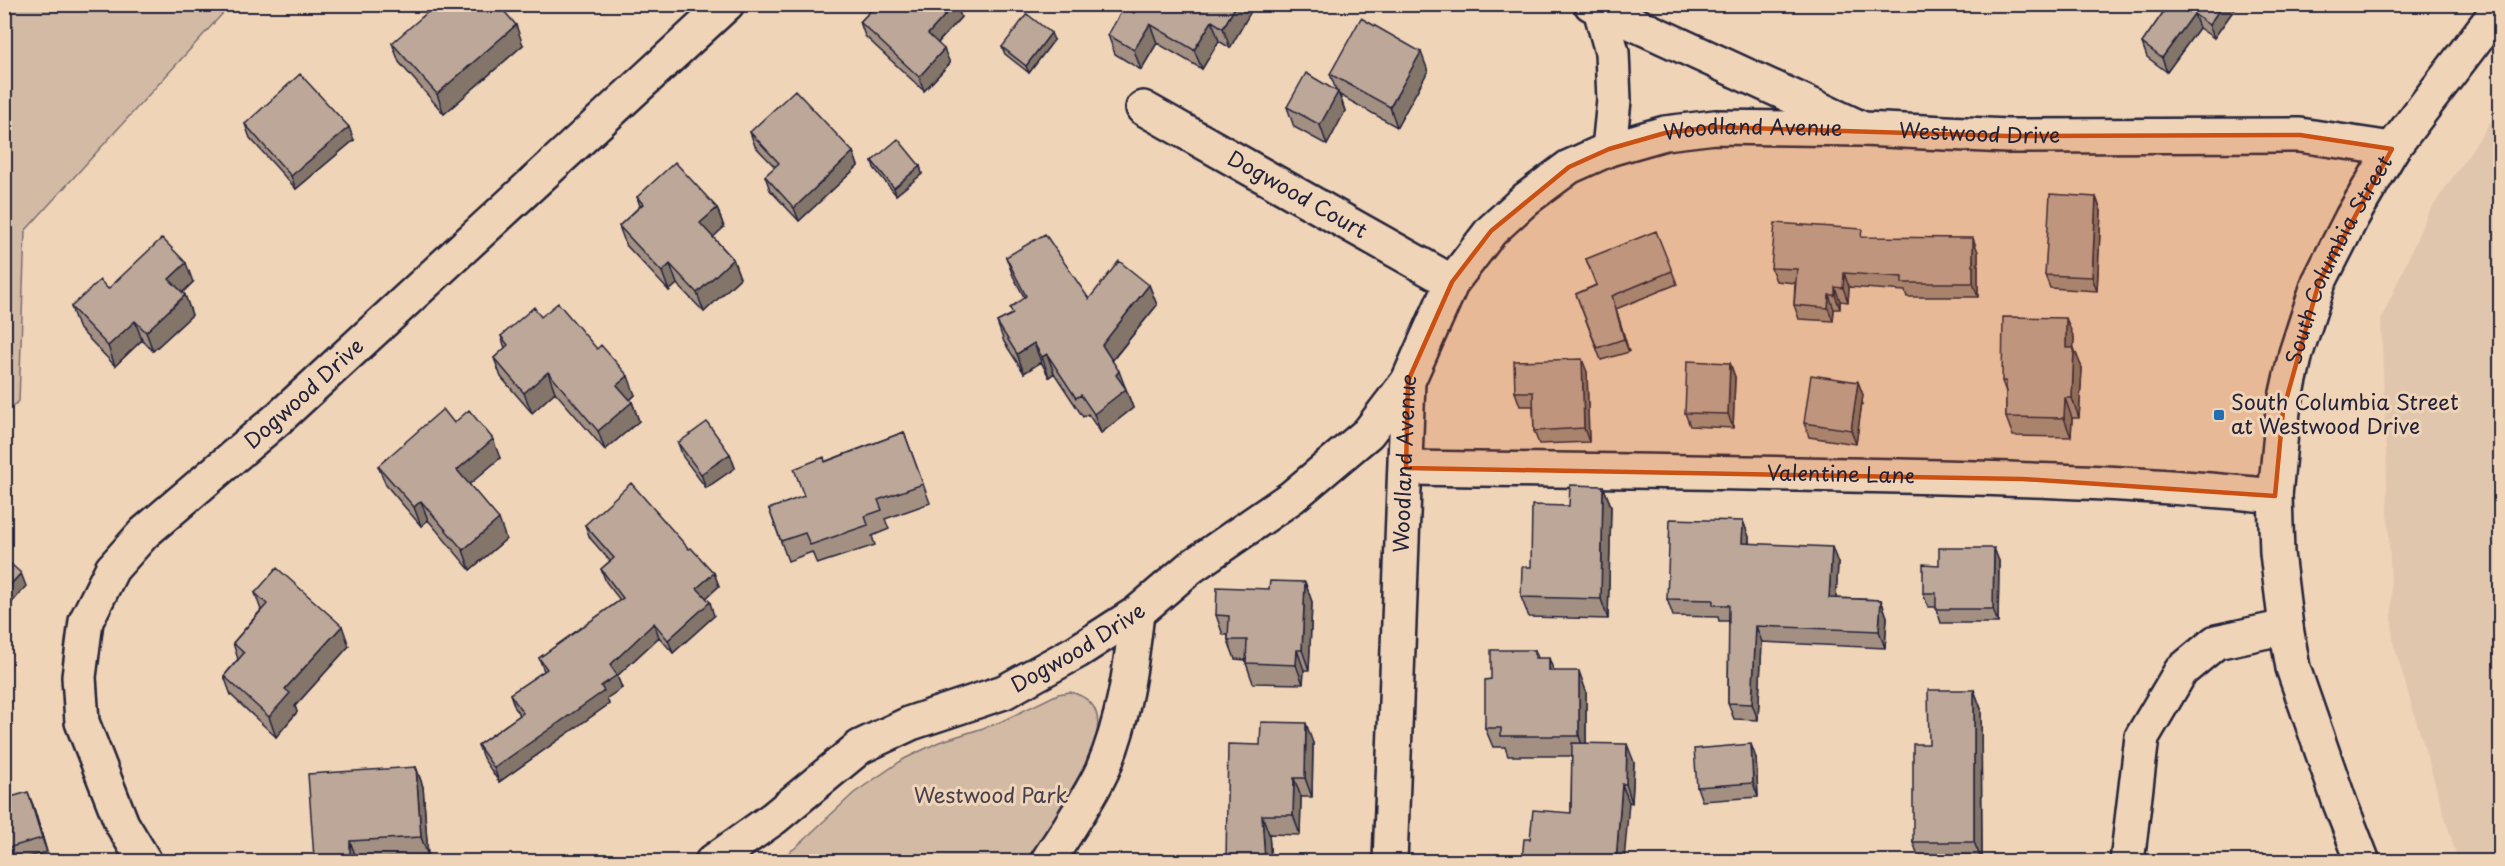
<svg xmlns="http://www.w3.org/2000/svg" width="2505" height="866" font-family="'Playpen Sans',sans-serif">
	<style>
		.built { fill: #e1c6ae }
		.green { fill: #d2baa5; stroke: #7a6e70; stroke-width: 1.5 }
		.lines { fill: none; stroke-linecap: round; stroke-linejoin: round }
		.street-casing { stroke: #22223b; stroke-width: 38 }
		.primary-casing { stroke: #22223b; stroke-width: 38 }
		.street { stroke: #f0d4b7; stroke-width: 33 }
		.primary { stroke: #f0d4b7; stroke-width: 33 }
		.wall { fill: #a39083; stroke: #22223b; stroke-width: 1.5 }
		.shaded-wall { fill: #84756a; stroke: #22223b; stroke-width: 1.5 }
		.building { fill: #bda798; stroke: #22223b; stroke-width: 1.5 }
		.marked { fill: #ca5113; fill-opacity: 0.2; stroke: #ca5113; stroke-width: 4.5; stroke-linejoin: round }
		.poi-dot { fill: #1f6fb2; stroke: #f0d4b7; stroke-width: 2 }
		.labels { text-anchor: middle; stroke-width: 6; stroke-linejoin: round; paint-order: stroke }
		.street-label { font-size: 21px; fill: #22223b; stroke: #f0d4b7 }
		.poi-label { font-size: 21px; fill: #22223b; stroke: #f0d4b7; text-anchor: start }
		.park-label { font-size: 21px; fill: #454050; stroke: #f0d4b7 }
	</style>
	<rect width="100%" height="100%" fill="#f0d4b7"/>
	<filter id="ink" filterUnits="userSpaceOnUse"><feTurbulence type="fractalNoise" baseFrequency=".0167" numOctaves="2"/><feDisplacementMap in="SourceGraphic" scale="12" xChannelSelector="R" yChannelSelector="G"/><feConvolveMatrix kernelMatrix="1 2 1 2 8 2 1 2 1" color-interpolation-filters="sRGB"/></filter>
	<g filter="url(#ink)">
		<path class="built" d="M2500 108V861H2458L2393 642 2381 320 2427 215Z"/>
		<path class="green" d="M5 4 235 5 224 12 25 231 19 401 5 413Z
			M1070 692C1107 701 1100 732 1089 759L1029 861 775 862 795 848 854 793 904 759 939 742 996 724 1058 694Z"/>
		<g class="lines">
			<defs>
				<g id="street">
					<path id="s1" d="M1591 4 1863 129 2007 136 2300 135 2392 149"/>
					<path d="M1600 9 1612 52 1614 100 1609 149"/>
					<path id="s2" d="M1143 108 1452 282"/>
					<path id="s3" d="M1406 468C1571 470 1735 472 1900 476 2025 479 2151 483 2275 496"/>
					<path id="s4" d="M145 862 122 824 82 722 79 677 86 621 112 569 144 533 280 417 727 4"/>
					<path id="s5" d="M712 862 774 818 860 747 911 723 1004 692 1078 651 1137 613 1191 567 1292 497 1368 433 1408 381"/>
					<path d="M1047 862C1066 832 1087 803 1102 771 1124 721 1131 666 1137 613"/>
					<path id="s6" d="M1390 862 1408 381 1452 282 1491 231 1526 199 1569 167 1609 149 1665 133 1715 127 1863 129"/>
					<path d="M2127 862 2142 737 2181 671 2216 642 2286 627"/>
				</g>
				<g id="primary">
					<path id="s7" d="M2363 862 2340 803 2293 668 2286 627 2277 553 2275 496 2283 411 2296 353 2319 282 2352 217 2392 149 2500 7"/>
				</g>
			</defs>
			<use href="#street" class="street-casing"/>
			<use href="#primary" class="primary-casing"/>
			<use href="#street" class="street"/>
			<use href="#primary" class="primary"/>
		</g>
		<path class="wall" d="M877 4H956L961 17 938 43 950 63 924 91 865 36 860 22Z
			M1255 4 1230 48 1219 41 1202 69 1157 43 1141 70 1115 54 1108 35 1134 13Z
			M2169 4H2238L2214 38 2199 28 2167 72 2147 57 2142 43Z
			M1054 40 1029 73 1005 54 1002 47Z
			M392 43 523 45 444 114 399 62Z
			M1428 71 1397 127 1340 95 1345 111 1327 145 1294 127 1287 107 1336 90 1330 74Z
			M245 124 354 140 296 189 250 138Z
			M750 132 853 152 858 166 799 221 770 190 765 176 775 167 755 146Z
			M872 161 920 166 922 174 896 195 874 168Z
			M637 197 717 208 724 227 713 237 733 259 740 278 704 312 677 284 669 291 626 245 619 226 640 206Z
			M2096 197 2101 211 2097 291 2050 288 2045 275Z
			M1865 238 1978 252V297H1907L1905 291 1849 287 1848 302 1840 301V309H1834L1833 321 1799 319 1794 305 1795 283 1776 281 1771 268Z
			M1006 257 1089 299 1149 285 1157 305 1112 361 1126 389 1133 408 1101 433 1088 414 1083 417 1054 373 1049 377 1041 362 1024 373 1004 342 997 322 1013 314 1024 297 1013 276Z
			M1586 259 1672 271 1677 284 1616 309 1629 352 1601 360 1576 294 1596 285Z
			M193 282 183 292 185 295 192 315 153 351 142 340 115 366 78 327 71 307 108 289Z
			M541 317 635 395 630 400 632 402 639 421 605 450 555 392 532 413 501 377 494 358 505 348 501 336Z
			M2074 338 2073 348 2082 368 2079 418H2072L2071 437 2013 436 2006 417V392L2002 381Z
			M1730 363 1735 377 1733 428 1690 426 1685 413Z
			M1587 372 1589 442 1539 444 1534 431 1533 406H1520L1515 392Z
			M1858 382 1863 395 1856 444 1809 437 1804 423Z
			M454 423 500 458 469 484 506 539 470 570 428 520 421 526 386 485 378 466Z
			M904 432 930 503 885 519 889 529 872 536 875 545 817 564 812 552 788 561 769 509 804 497 826 461Z
			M678 443 730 454 735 468 706 488 683 457Z
			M1603 486 1611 506 1608 619 1529 617 1521 597 1531 567 1569 506Z
			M1743 521 1749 537V543L1838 563 1836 598 1881 600 1887 617 1885 648 1762 642 1758 720 1734 719 1728 703 1729 621H1719L1718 617 1673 616 1667 599Z
			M585 525 689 549 714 573 719 586 706 598 714 616 673 653 659 637 617 676 622 688 607 698 609 704 499 782 483 758 478 745 520 715 515 708 510 694 544 671 539 658 620 600 606 582 601 569 610 561 590 538Z
			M1999 561 1998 623H1941L1936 607H1928L1923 593 1939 565Z
			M1305 582 1312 602 1309 670H1304L1303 684 1253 683 1246 663V660L1235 659 1228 640V635H1223L1216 615 1269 589Z
			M255 593 349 646 295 706 297 712 276 737 231 695 224 676 238 659 233 643 261 610Z
			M1535 650 1538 658 1554 671 1586 691V743L1634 762 1632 803 1629 802 1530 839 1571 813 1572 756H1508L1505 747H1493L1485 728 1491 679Z
			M1974 690 1981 709 1982 861H1920L1913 842 1929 744Z
			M1313 743 1312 797H1301L1300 835 1269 834 1271 861H1208L1226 860 1260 745Z
			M1756 758 1758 797 1702 801 1697 787Z
			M416 767 423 787 428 856 357 860V861H315L314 858Z
			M4 799 33 805 47 852 15 861H4Z"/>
		<path class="shaded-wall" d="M955 4H956L961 17 933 48 928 34Z
			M1237 4H1255L1230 48 1223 28Z
			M2223 4H2238L2214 38 2209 25Z
			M2194 14 2199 28 2167 72 2162 58Z
			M1212 21 1219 41 1202 69 1194 50Z
			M1150 24 1157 43 1141 70 1134 50Z
			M516 25 523 45 444 114 437 94Z
			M1051 33 1054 40 1029 73 1026 66Z
			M944 49 950 63 924 91 919 77Z
			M1421 52 1428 71 1397 127 1390 107Z
			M1338 92 1345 111 1327 145 1320 125Z
			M349 127 354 140 296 189 291 176Z
			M853 152 858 166 799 221 794 208Z
			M920 166 922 174 896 195 894 188Z
			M2096 197 2101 211 2097 291 2092 277Z
			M717 208 724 227 707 243 700 223Z
			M1973 238 1978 252V297L1973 283Z
			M733 259 740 278 704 312 697 293Z
			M186 263 193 282 177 298 169 279Z
			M670 264 677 284 669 291 662 272Z
			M1844 273 1849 287 1848 302 1843 288Z
			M1149 285 1157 305 1109 364 1102 345Z
			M1835 287 1840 301V309L1835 295Z
			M185 295 192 315 153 351 146 332Z
			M1829 295 1834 309 1833 321 1828 308Z
			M1612 296 1616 309 1629 352 1624 339Z
			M2066 318 2074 338 2073 368 2066 348Z
			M135 321 142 340 115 366 108 346Z
			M1034 343 1041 362 1024 373 1017 354Z
			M2074 348 2082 368 2079 418 2072 398Z
			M1047 354 1054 373 1049 377 1042 357Z
			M1582 359 1587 372 1589 442 1584 428Z
			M1730 363 1735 377 1733 428 1728 414Z
			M1119 371 1133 408 1101 433 1094 414 1116 375Z
			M548 372 555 392 532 413 524 393Z
			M628 376 635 395 624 405 617 385Z
			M1858 382 1863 395 1856 444 1851 430Z
			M2065 398 2072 418 2071 437 2064 418Z
			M632 402 639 421 605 450 598 431Z
			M493 439 500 458 464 489 457 470Z
			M730 454 735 468 706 488 701 474Z
			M1603 486 1611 506 1608 619 1601 599Z
			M421 501 428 520 421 526 414 507Z
			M499 519 506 539 470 570 463 550Z
			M1743 521 1749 537 1748 559 1742 543Z
			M1832 547 1838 563 1835 614 1829 598Z
			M1994 548 1999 561 1998 623 1993 609Z
			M21 573 26 586 4 612V592Z
			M714 573 719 586 702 602 697 588Z
			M1305 582 1312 602 1309 670 1302 650Z
			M1881 600 1887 617 1885 648 1879 631Z
			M710 602 714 616 673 653 668 640Z
			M654 623 659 637 617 676 622 688 607 698 609 704 499 782 494 768 610 665Z
			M342 626 349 646 295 706 297 712 276 737 269 717 285 689Z
			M1756 626 1762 642 1758 720 1752 704Z
			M4 630 7 638 4 641Z
			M1297 650 1304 670 1303 684 1296 665Z
			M1549 658 1556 677 1549 671Z
			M1579 671 1586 691V756L1579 736Z
			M1974 690 1981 709 1982 861 1974 842Z
			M1306 723 1313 743 1312 797 1305 778Z
			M1627 744 1634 762 1632 803 1626 784Z
			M1751 744 1756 758 1758 797 1753 783Z
			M416 767 423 787 428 856 421 837Z
			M1294 778 1301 797 1300 835 1293 815Z
			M1622 784 1629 802 1624 861H1616Z
			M28 792 33 805 47 852 42 838Z
			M1262 815 1269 834 1271 861H1265Z
			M350 841 357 860V861H352L350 856Z"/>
		<path class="building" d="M437 4H498L516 25 437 94 392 43Z
			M877 4H955L928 34 944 49 919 77 860 22Z
			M1139 4H1237L1223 28 1212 21 1194 50 1150 24 1134 50 1108 35 1124 7 1134 13Z
			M2169 4H2223L2209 25 2194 14 2162 58 2142 43Z
			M1027 14 1051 33 1026 66 1002 47Z
			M1361 18 1421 52 1390 107 1330 74Z
			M1306 73 1338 92 1320 125 1287 107Z
			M300 74 349 127 291 176 245 124Z
			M795 90 853 152 794 208 765 176 779 163 750 132Z
			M898 139 920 166 894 188 872 161Z
			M675 162 717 208 700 223 733 259 697 293 670 264 662 272 619 226 643 204 637 197Z
			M2050 194 2096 197 2092 277 2045 275Z
			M1775 223 1862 229 1861 237 1973 238V283H1902V277L1844 273 1843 288 1835 287V295H1829L1828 308 1794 305 1797 269 1771 268Z
			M1656 231 1672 271 1612 296 1624 339 1597 348 1576 294 1597 285 1586 259Z
			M1045 234 1089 299 1119 261 1149 285 1102 345 1119 371 1116 375 1126 389 1094 414 1081 395 1076 398 1047 354 1042 357 1034 343 1017 354 997 322 1013 314 1010 308 1026 296 1006 257Z
			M162 238 186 263 169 279 185 295 146 332 135 321 108 346 71 307 100 280 108 289Z
			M558 303 597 349 601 345 628 376 617 385 632 402 598 431 548 372 524 393 494 358 508 345 501 336 534 307 541 317Z
			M2003 317 2066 318V348H2074L2072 398H2065L2064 418 2006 417V381H2002Z
			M1582 359 1584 428 1534 431 1533 392H1515L1514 361Z
			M1687 361 1730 363 1728 414 1685 413Z
			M1811 375 1858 382 1851 430 1804 423Z
			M443 409 454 423 469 410 493 439 457 470 499 519 463 550 421 501 414 507 378 466Z
			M707 422 730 454 701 474 678 443Z
			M904 432 923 484 878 500 882 510 865 516 868 525 810 545 805 533 781 541 769 509 804 496 794 469 824 457 825 462Z
			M631 483 689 549 691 548 714 573 697 588 710 602 668 640 654 623 610 665 617 675 601 686 604 691 494 768 478 745 523 713 510 694 547 669 539 658 623 598 601 569 614 558 585 525Z
			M1570 485 1603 486 1601 599 1521 597 1522 567H1531L1532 505 1569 506Z
			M1670 519 1743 521 1742 543 1832 547 1829 598 1881 600 1879 631 1756 626 1752 704 1728 703 1729 605H1713V600L1667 599Z
			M1939 548H1994L1993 609H1936V593H1923V564L1939 565Z
			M4 558 21 573 4 592Z
			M277 568 342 626 285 689 290 693 269 717 224 676 244 653 233 643 267 604 255 593Z
			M1270 581 1305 582 1302 650H1297L1296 665 1246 663 1247 640H1228L1229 616 1216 615 1217 587 1269 589Z
			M1491 650H1535V658H1549V671H1579V736H1501V728H1485V680L1491 679Z
			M1928 690H1974V842H1913V744H1929Z
			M1261 722 1306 723 1305 778H1294L1293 815H1262L1265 861H1208L1226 860 1228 744 1260 745Z
			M1572 743 1627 744 1626 784H1622L1616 861H1522L1524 839H1530L1533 810 1571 813Z
			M1751 744 1753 783 1697 787 1694 749Z
			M416 767 421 837 350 841V856L314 858 308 774Z
			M28 792 42 838 4 849V799Z"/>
	</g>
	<path class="marked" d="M1715 127 2007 136 2300 135 2392 149 2319 282 2283 411 2275 496 2023 479 1406 468 1408 381 1452 282 1491 231 1569 167 1609 149 1665 133Z"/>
	<rect class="poi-dot" x="2213" y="409" width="12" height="12" rx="3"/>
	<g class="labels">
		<g class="street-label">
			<text dy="7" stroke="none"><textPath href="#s6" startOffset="945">Woodland Avenue</textPath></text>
			<text dy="7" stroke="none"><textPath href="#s1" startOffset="416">Westwood Drive</textPath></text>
			<text dy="7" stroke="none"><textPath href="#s2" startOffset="177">Dogwood Court</textPath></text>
			<text dy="7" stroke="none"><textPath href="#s7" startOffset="627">South Columbia Street</textPath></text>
			<text dy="7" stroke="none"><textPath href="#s4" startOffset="574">Dogwood Drive</textPath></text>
			<text dy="7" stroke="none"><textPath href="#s6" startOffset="399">Woodland Avenue</textPath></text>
			<text dy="7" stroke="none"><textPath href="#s3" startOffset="435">Valentine Lane</textPath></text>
			<text dy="7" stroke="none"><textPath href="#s5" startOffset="428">Dogwood Drive</textPath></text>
		</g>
		<g class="poi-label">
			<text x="2231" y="410">South Columbia Street<tspan x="2231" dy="24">at Westwood Drive</tspan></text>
		</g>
		<g class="park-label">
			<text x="991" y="803">Westwood Park</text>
		</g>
	</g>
	<rect width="2505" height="866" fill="none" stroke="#f0d4b7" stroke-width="24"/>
	<rect x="12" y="12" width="2481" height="842" fill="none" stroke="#22223b" stroke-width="2" filter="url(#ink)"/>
</svg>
